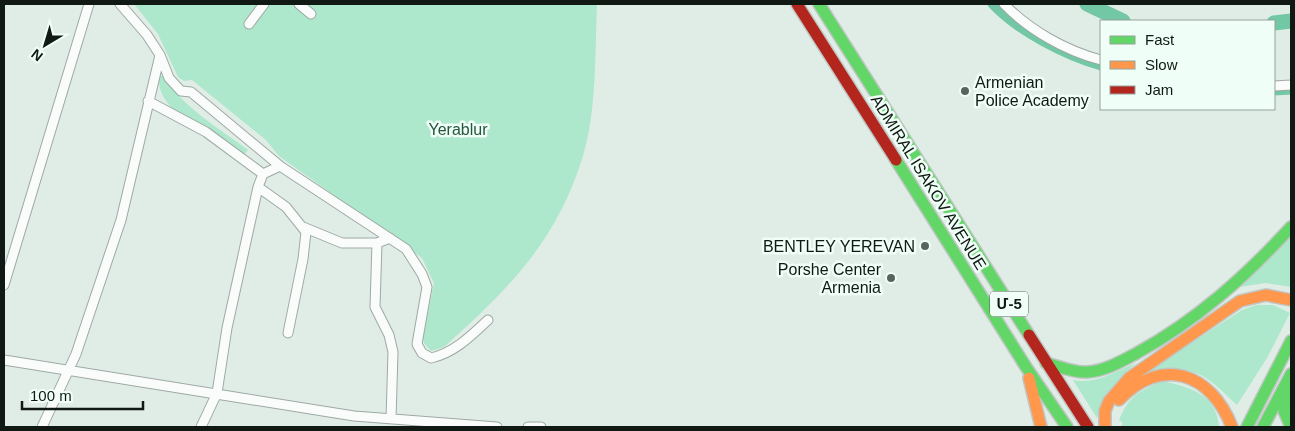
<svg xmlns="http://www.w3.org/2000/svg" width="1295" height="431" font-family="Arial,'Noto Sans Armenian',sans-serif">
	<style>
		.green { fill: #ade7cc }
		.lines { fill: none; stroke-linecap: round; stroke-linejoin: round }
		.canal { stroke: #72c7a5; stroke-width: 9 }
		.river { stroke: #72c7a5; stroke-width: 15 }
		.street-casing { stroke: #9ea9a3; stroke-width: 11 }
		.fast-casing { stroke: #c0c6c3; stroke-width: 14 }
		.slow-casing { stroke: #c0c6c3; stroke-width: 14 }
		.jam-casing { stroke: #c0c6c3; stroke-width: 14 }
		.street { stroke: #fafcfb; stroke-width: 9 }
		.fast { stroke: #63d668; stroke-width: 11 }
		.slow { stroke: #ff974d; stroke-width: 11 }
		.jam { stroke: #b3261e; stroke-width: 11 }
		.poi-dot { fill: #59635e; stroke: #effef6; stroke-width: 2 }
		.labels { text-anchor: middle; stroke-width: 5; stroke-linejoin: round; paint-order: stroke }
		.shield { fill: #effef6; stroke: #535e58; stroke-width: 1 }
		.shield-label { font-size: 15px; font-weight: bold; fill: #101914 }
		.poi-label { font-size: 16px; fill: #101914; stroke: #effef6; text-anchor: end }
		.park-label { font-size: 16px; fill: #265541; stroke: #effef6 }
		.street-label { font-size: 16px; fill: #101914; stroke: #effef6 }
	</style>
	<rect width="100%" height="100%" fill="#e0ede6"/>
	<path class="green" d="M134 4H597C595 52 597 113 582 159 556 242 507 291 444 347L431 351 424 343 423 338 434 283 422 258 279 156 266 140 192 80 184 81 178 77 158 34Z
		M159 76H164C184 109 218 127 248 150L244 155 174 111C164 99 158 92 159 76Z
		M1291 234V287L1265 283 1240 287Z
		M1256 305H1273L1290 313 1267 358 1237 405C1200 370 1199 368 1148 371L1242 310Z
		M1136 363C1117 379 1105 394 1097 418L1073 380C1095 385 1116 371 1136 363Z
		M1163 381C1190 387 1217 395 1219 427H1122V422L1119 420C1129 396 1139 391 1163 381Z"/>
	<g class="lines">
		<path class="canal" d="M992 4C1017 31 1065 56 1101 66
			M1274 91 1291 90"/>
		<path class="river" d="M1087 4 1123 21
			M1274 23 1291 21"/>
		<defs>
			<path id="street" d="M120 4 147 35 160 55 169 78 181 91 191 92 280 166 406 249 422 274 427 287 417 344 422 353 431 358C454 353 471 336 488 320
				M299 4 311 14
				M1004 4C1029 30 1066 51 1101 60
				M249 24 264 4
				M1274 86 1291 85
				M148 101 206 132 263 174
				M258 187 286 207 306 232 303 259 288 333
				M303 227 342 243H377
				M390 238 377 243 375 307 389 335 393 352 391 419
				M4 285 89 4
				M4 360 354 416 497 427
				M42 427 76 354 121 220 160 55
				M201 427 217 393 227 328 258 187 263 174 280 166
				M528 427H541"/>
			<path id="fast" d="M819 4 1029 335
				M896 160 1026 367 1067 427
				M1046 363C1059 366 1073 373 1087 372 1105 371 1122 361 1137 353 1197 320 1245 277 1291 227
				M1287 391 1284 411 1291 427
				M1247 427 1291 341
				M1263 427 1291 374"/>
			<path id="slow" d="M1029 378 1041 427
				M1119 400C1162 355 1211 373 1232 427
				M1105 427V411L1109 401 1129 378 1240 301 1266 295 1291 300"/>
			<path id="jam" d="M797 4 896 160
				M1029 335 1088 427"/>
		</defs>
		<use href="#street" class="street-casing"/>
		<use href="#fast" class="fast-casing"/>
		<use href="#slow" class="slow-casing"/>
		<use href="#jam" class="jam-casing"/>
		<use href="#street" class="street"/>
		<use href="#fast" class="fast"/>
		<use href="#slow" class="slow"/>
		<use href="#jam" class="jam"/>
	</g>
	<g class="poi-dot">
		<circle cx="965" cy="91" r="5"/>
		<circle cx="925" cy="246" r="5"/>
		<circle cx="891" cy="278" r="5"/>
	</g>
	<g class="labels">
		<rect class="shield" x="990" y="291.5" width="38" height="25" rx="4"/>
		<g class="shield-label">
			<text x="1009" y="309">Մ-5</text>
		</g>
		<g class="poi-label">
			<text x="975" y="88" text-anchor="start">Armenian<tspan x="975" dy="18">Police Academy</tspan></text>
			<text x="915" y="252">BENTLEY YEREVAN</text>
			<text x="881" y="275">Porshe Center<tspan x="881" dy="18">Armenia</tspan></text>
		</g>
		<g class="park-label">
			<text x="458" y="135">Yerablur</text>
		</g>
		<g class="street-label">
			<text transform="translate(929 182) rotate(58)" y="6">ADMIRAL ISAKOV AVENUE</text>
		</g>
	</g>
	<rect width="1295" height="431" fill="none" stroke="#101914" stroke-width="10"/>
	<rect x="1100" y="20" width="175" height="90" fill="#effef6" stroke="#96a29c"/>
	<rect x="1110" y="36" width="25" height="8" fill="#63d668" stroke="#96a29c"/>
	<text x="1145" y="45" font-size="15" fill="#101914">Fast</text>
	<rect x="1110" y="61" width="25" height="8" fill="#ff974d" stroke="#96a29c"/>
	<text x="1145" y="70" font-size="15" fill="#101914">Slow</text>
	<rect x="1110" y="86" width="25" height="8" fill="#b3261e" stroke="#96a29c"/>
	<text x="1145" y="95" font-size="15" fill="#101914">Jam</text>
	<g transform="translate(45 45) rotate(218)" stroke="#effef6" stroke-width="4" paint-order="stroke">
	<path d="M0-4L9 19L0 12L-9 19Z" fill="#101914"/>
	<text y="-8" font-size="14" font-weight="bold" text-anchor="middle" fill="#101914">N</text>
	</g>
	<path d="M22 401v8h121v-8" fill="none" stroke="#101914" stroke-width="2.5"/>
	<text x="30" y="401" font-size="15" fill="#101914" stroke="#effef6" stroke-width="4" paint-order="stroke">100 m</text>
</svg>
